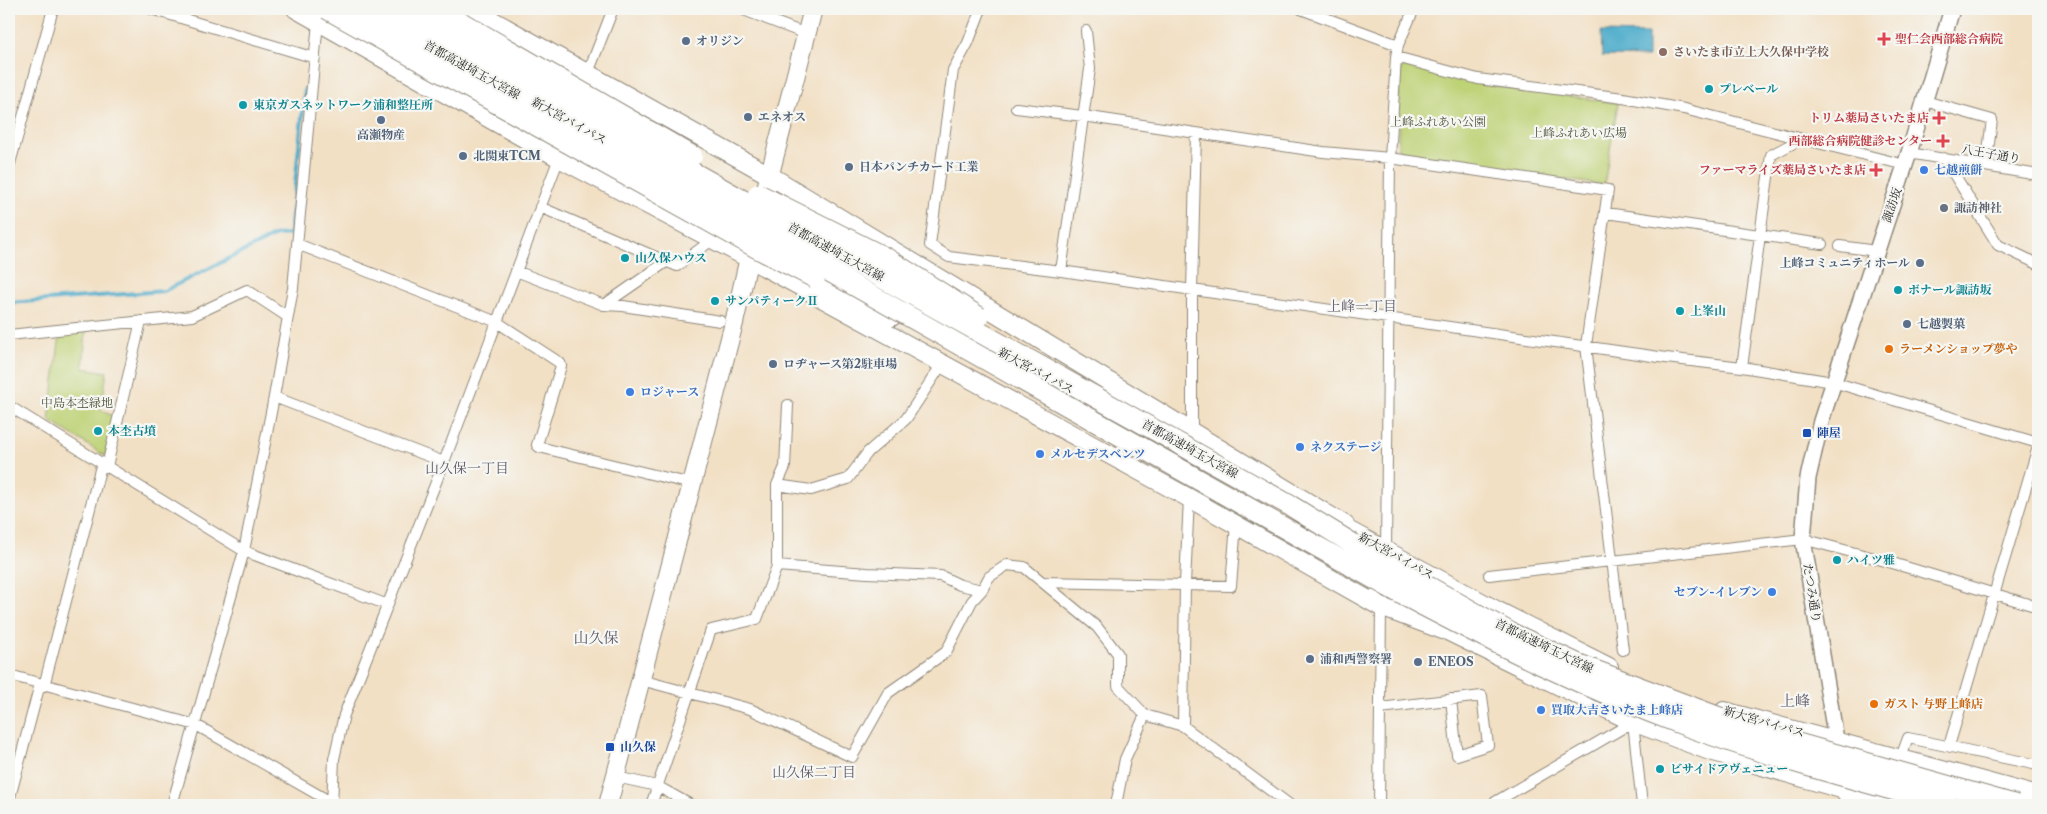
<svg xmlns="http://www.w3.org/2000/svg" width="2047" height="814" font-family="'Libre Caslon Text','Noto Serif JP',serif">
	<style>
		.green { fill: #bed276; stroke: #747e50 }
		.water { fill: #4babca; stroke: #3b6b7a }
		.lines { fill: none; stroke-linecap: round; stroke-linejoin: round }
		.stream { stroke: #4babca; stroke-width: 4 }
		.minor-casing { stroke: #8e8678; stroke-width: 12 }
		.secondary-casing { stroke: #8e8678; stroke-width: 18 }
		.trunk-casing { stroke: #8e8678; stroke-width: 20 }
		.motorway-casing { stroke: #8e8678; stroke-width: 22 }
		.minor { stroke: #fff; stroke-width: 10 }
		.secondary { stroke: #fff; stroke-width: 15 }
		.trunk { stroke: #fff; stroke-width: 18 }
		.motorway { stroke: #fff; stroke-width: 20 }
		.motorway-bridge-casing { stroke: #8e8678; stroke-width: 22; stroke-linecap: butt }
		.motorway-bridge { stroke: #fff; stroke-width: 20 }
		.health-dot { fill: #e0444e; stroke: #f6f6f2; stroke-width: 2 }
		.service-dot { fill: #5c6f8a; stroke: #f6f6f2; stroke-width: 2 }
		.education-dot { fill: #8d6e63; stroke: #f6f6f2; stroke-width: 2 }
		.culture-dot { fill: #0f9aa8; stroke: #f6f6f2; stroke-width: 2 }
		.shop-dot { fill: #3f7fe0; stroke: #f6f6f2; stroke-width: 2 }
		.worship-dot { fill: #6b7280; stroke: #f6f6f2; stroke-width: 2 }
		.food-dot { fill: #e8710a; stroke: #f6f6f2; stroke-width: 2 }
		.transit-dot { fill: #1a4fb4; stroke: #f6f6f2; stroke-width: 2 }
		.labels { text-anchor: middle; stroke-width: 4.5; stroke-linejoin: round; paint-order: stroke }
		.health-label { font-size: 12px; font-weight: bold; fill: #be3a42; stroke: #f6f6f2; text-anchor: end }
		.service-label { font-size: 12px; font-weight: bold; fill: #4e5e75; stroke: #f6f6f2; text-anchor: start }
		.education-label { font-size: 12px; font-weight: bold; fill: #785e54; stroke: #f6f6f2; text-anchor: start }
		.street-label { font-size: 12px; fill: #2b2b2b; stroke: #f6f6f2 }
		.culture-label { font-size: 12px; font-weight: bold; fill: #0d838f; stroke: #f6f6f2; text-anchor: start }
		.park-label { font-size: 12px; fill: #50553e; stroke: #f6f6f2 }
		.shop-label { font-size: 12px; font-weight: bold; fill: #366cbe; stroke: #f6f6f2; text-anchor: start }
		.worship-label { font-size: 12px; font-weight: bold; fill: #5b616d; stroke: #f6f6f2; text-anchor: start }
		.food-label { font-size: 12px; font-weight: bold; fill: #c56008; stroke: #f6f6f2; text-anchor: start }
		.transit-label { font-size: 12px; font-weight: bold; fill: #164399; stroke: #f6f6f2; text-anchor: start }
		.neighbourhood-label { font-size: 14px; fill: #605c6b; stroke: #f6f6f2 }
		.quarter-label { font-size: 15px; fill: #605c6b; stroke: #f6f6f2 }
	</style>
	<rect width="100%" height="100%" fill="#f6f6f2"/>
	<filter id="ink" filterUnits="userSpaceOnUse"><feTurbulence type="fractalNoise" baseFrequency=".02" numOctaves="2"/><feDisplacementMap in="SourceGraphic" scale="10" xChannelSelector="R" yChannelSelector="G"/><feConvolveMatrix kernelMatrix="1 2 1 2 8 2 1 2 1" color-interpolation-filters="sRGB"/></filter>
	<filter id="wash" filterUnits="userSpaceOnUse"><feTurbulence type="fractalNoise" baseFrequency=".0096" numOctaves="4" result="noise"/><feDisplacementMap in="SourceGraphic" scale="20" xChannelSelector="R" yChannelSelector="G"/><feGaussianBlur stdDeviation="1.12" result="paint"/><feColorMatrix in="noise" values="0 0 0 0 0 0 0 0 0 0 0 0 0 0 0 0 0 1.4 0 .05"/><feComposite in="paint" operator="in"/></filter>
	<g filter="url(#wash)">
		<rect width="100%" height="100%" fill="#f2e0c5"/>
		<path class="green" d="M1407 65 1481 84 1618 103 1604 185 1411 159 1398 150 1400 69Z
			M86 330 83 368 107 372 101 410 116 418 105 456 49 420 60 334Z"/>
		<path class="water" d="M1601 32 1648 33V57L1602 56Z"/>
		<g class="lines">
			<path class="stream" d="M9 303 164 291 276 235 290 234 305 89"/>
		</g>
	</g>
	<g filter="url(#ink)">
		<g class="lines">
			<defs>
				<path id="minor" d="M151 9 315 58
					M741 9 806 34
					M981 9 968 43 953 70 930 245 949 257 1061 271 1666 358 1742 367 1833 382 2038 443
					M1301 9 1398 45
					M1396 57 1478 79 1623 98 1684 109 1905 165
					M588 73 613 9
					M1925 101 1992 120 1986 166
					M1016 108 1083 116 1323 152 1390 158 1608 190 1586 346 1623 650
					M1909 153 2038 175
					M1944 158 1998 245 2038 264
					M9 167 53 9
					M540 207 677 266 712 240
					M1606 213 1822 244
					M297 244 497 322 560 363 561 366 537 445 539 447 692 484
					M1840 246 1876 251
					M516 271 604 305 623 306 720 321
					M1061 271 1090 69 1086 31
					M604 305 666 262
					M9 335 192 316 247 290 288 317
					M1742 367 1771 155 1799 140
					M274 397 444 462 344 715 334 759 332 805
					M9 406 244 551 388 605
					M1192 432V291L1196 133
					M444 462 559 158
					M107 466 141 321
					M777 485 811 490 848 479 868 452 906 419 942 364
					M1386 551 1390 158 1396 57 1398 45 1414 9
					M777 566 867 573 941 576 960 585 982 590
					M1489 575 1803 539 1889 562 2038 607
					M1043 582 1231 586 1236 524
					M1375 587 1381 607 1379 805
					M9 675 196 725 336 805
					M641 680 750 709 852 757 888 693 946 652 972 601 982 590 989 577 1007 565 1024 567 1097 627 1118 654V686L1145 715 1183 726 1185 584 1189 498
					M44 686 102 462
					M1380 708 1482 696 1488 745 1457 755 1451 699
					M1183 726 1290 805
					M1949 746 2038 447
					M1900 760 1908 738 2038 765
					M616 777 657 786 691 805
					M9 801 40 684
					M172 805 244 551 274 397 293 288 318 22
					M651 805 711 630 757 619 777 566V485L785 467 788 405
					M1116 805 1125 759 1145 715
					M1490 805 1633 722 1642 805"/>
				<path id="secondary" d="M1838 752 1803 539 1808 478 1821 421 1909 153 1952 9
					M1843 780 1848 805"/>
				<path id="trunk" d="M296 9 559 158 748 258 1189 498 1381 607 1443 630
					M472 9 769 175 1345 525
					M767 185 813 9
					M1333 522 1496 610 1609 667
					M1435 625 1633 722 1707 750 1896 805
					M1724 711 2038 796
					M608 805 734 323 751 249"/>
				<path id="motorway" d="M815 278 891 316"/>
			</defs>
			<use href="#minor" class="minor-casing"/>
			<use href="#secondary" class="secondary-casing"/>
			<use href="#trunk" class="trunk-casing"/>
			<use href="#motorway" class="motorway-casing"/>
			<use href="#minor" class="minor"/>
			<use href="#secondary" class="secondary"/>
			<use href="#trunk" class="trunk"/>
			<use href="#motorway" class="motorway"/>
			<defs>
				<path id="motorway-bridge" d="M327 9 755 247 815 278
					M364 9 1403 595C1494 643 1587 689 1684 725 1770 757 1859 781 1948 805
					M400 9 1291 506 1358 547 1511 633 1578 664 1761 733 2016 805
					M438 9 692 156
					M758 194 886 258 979 317"/>
			</defs>
			<use href="#motorway-bridge" class="motorway-bridge-casing"/>
			<use href="#motorway-bridge" class="motorway-bridge"/>
		</g>
	</g>
	<g class="health-dot">
		<path d="M1881.5 31.5h5v5h5v5h-5v5h-5v-5h-5v-5h5z"/>
		<path d="M1936.5 110.5h5v5h5v5h-5v5h-5v-5h-5v-5h5z"/>
		<path d="M1940.5 133.5h5v5h5v5h-5v5h-5v-5h-5v-5h5z"/>
		<path d="M1873.5 162.5h5v5h5v5h-5v5h-5v-5h-5v-5h5z"/>
	</g>
	<g class="service-dot">
		<circle cx="686" cy="41" r="5"/>
		<circle cx="748" cy="117" r="5"/>
		<circle cx="381" cy="120" r="5"/>
		<circle cx="463" cy="156" r="5"/>
		<circle cx="849" cy="167" r="5"/>
		<circle cx="1920" cy="263" r="5"/>
		<circle cx="1907" cy="324" r="5"/>
		<circle cx="773" cy="364" r="5"/>
		<circle cx="1310" cy="659" r="5"/>
		<circle cx="1418" cy="662" r="5"/>
	</g>
	<circle class="education-dot" cx="1663" cy="52" r="5"/>
	<g class="culture-dot">
		<circle cx="1709" cy="89" r="5"/>
		<circle cx="243" cy="105" r="5"/>
		<circle cx="625" cy="258" r="5"/>
		<circle cx="1898" cy="290" r="5"/>
		<circle cx="715" cy="301" r="5"/>
		<circle cx="1680" cy="311" r="5"/>
		<circle cx="98" cy="431" r="5"/>
		<circle cx="1837" cy="560" r="5"/>
		<circle cx="1660" cy="769" r="5"/>
	</g>
	<g class="shop-dot">
		<circle cx="1924" cy="170" r="5"/>
		<circle cx="630" cy="392" r="5"/>
		<circle cx="1300" cy="447" r="5"/>
		<circle cx="1040" cy="454" r="5"/>
		<circle cx="1772" cy="592" r="5"/>
		<circle cx="1541" cy="710" r="5"/>
	</g>
	<circle class="worship-dot" cx="1944" cy="208" r="5"/>
	<g class="food-dot">
		<circle cx="1889" cy="349" r="5"/>
		<circle cx="1874" cy="704" r="5"/>
	</g>
	<g class="transit-dot">
		<rect x="1802" y="428" width="10" height="10" rx="2.5"/>
		<rect x="605" y="742" width="10" height="10" rx="2.5"/>
	</g>
	<g class="labels">
		<g class="health-label">
			<text x="1895" y="43" text-anchor="start">聖仁会西部総合病院</text>
			<text x="1929" y="122">トリム薬局さいたま店</text>
			<text x="1932" y="145">西部総合病院健診センター</text>
			<text x="1866" y="174">ファーマライズ薬局さいたま店</text>
		</g>
		<g class="service-label">
			<text x="696" y="45">オリジン</text>
			<text x="758" y="121">エネオス</text>
			<text x="381" y="139" text-anchor="middle">高瀬物産</text>
			<text x="473" y="160">北関東TCM</text>
			<text x="859" y="171">日本パンチカード工業</text>
			<text x="1910" y="267" text-anchor="end">上峰コミュニティホール</text>
			<text x="1917" y="328">七越製菓</text>
			<text x="783" y="368">ロヂャース第2駐車場</text>
			<text x="1320" y="663">浦和西警察署</text>
			<text x="1428" y="666">ENEOS</text>
		</g>
		<g class="education-label">
			<text x="1673" y="56">さいたま市立上大久保中学校</text>
		</g>
		<g class="street-label">
			<text transform="translate(472 70) rotate(29)" y="4">首都高速埼玉大宮線</text>
			<text transform="translate(569 121) rotate(29)" y="4">新大宮バイパス</text>
			<text transform="translate(1991 154) rotate(10)" y="4">八王子通り</text>
			<text transform="translate(1892 205) rotate(-71)" y="4">諏訪坂</text>
			<text transform="translate(836 252) rotate(29)" y="4">首都高速埼玉大宮線</text>
			<text transform="translate(1036 371) rotate(28)" y="4">新大宮バイパス</text>
			<text transform="translate(1190 449) rotate(29)" y="4">首都高速埼玉大宮線</text>
			<text transform="translate(1396 556) rotate(29)" y="4">新大宮バイパス</text>
			<text transform="translate(1812 593) rotate(81)" y="4">たつみ通り</text>
			<text transform="translate(1544 646) rotate(26)" y="4">首都高速埼玉大宮線</text>
			<text transform="translate(1764 722) rotate(16)" y="4">新大宮バイパス</text>
		</g>
		<g class="culture-label">
			<text x="1719" y="93">プレベール</text>
			<text x="253" y="109">東京ガスネットワーク浦和整圧所</text>
			<text x="635" y="262">山久保ハウス</text>
			<text x="1908" y="294">ボナール諏訪坂</text>
			<text x="725" y="305">サンパティークⅡ</text>
			<text x="1690" y="315">上峯山</text>
			<text x="108" y="435">本杢古墳</text>
			<text x="1847" y="564">ハイツ雅</text>
			<text x="1670" y="773">ビサイドアヴェニュー</text>
		</g>
		<g class="park-label">
			<text x="1438" y="126">上峰ふれあい公園</text>
			<text x="1579" y="137">上峰ふれあい広場</text>
			<text x="77" y="407">中島本杢緑地</text>
		</g>
		<g class="shop-label">
			<text x="1934" y="174">七越煎餅</text>
			<text x="640" y="396">ロジャース</text>
			<text x="1310" y="451">ネクステージ</text>
			<text x="1050" y="458">メルセデスベンツ</text>
			<text x="1762" y="596" text-anchor="end">セブン-イレブン</text>
			<text x="1551" y="714">買取大吉さいたま上峰店</text>
		</g>
		<g class="worship-label">
			<text x="1954" y="212">諏訪神社</text>
		</g>
		<g class="food-label">
			<text x="1899" y="353">ラーメンショップ夢や</text>
			<text x="1884" y="708">ガスト 与野上峰店</text>
		</g>
		<g class="transit-label">
			<text x="1817" y="437">陣屋</text>
			<text x="620" y="751">山久保</text>
		</g>
		<g class="neighbourhood-label">
			<text x="1362" y="311">上峰一丁目</text>
			<text x="467" y="473">山久保一丁目</text>
			<text x="814" y="777">山久保二丁目</text>
		</g>
		<g class="quarter-label">
			<text x="596" y="643">山久保</text>
			<text x="1795" y="706">上峰</text>
		</g>
	</g>
	<rect width="2047" height="814" fill="none" stroke="#f6f6f2" stroke-width="30"/>
</svg>
